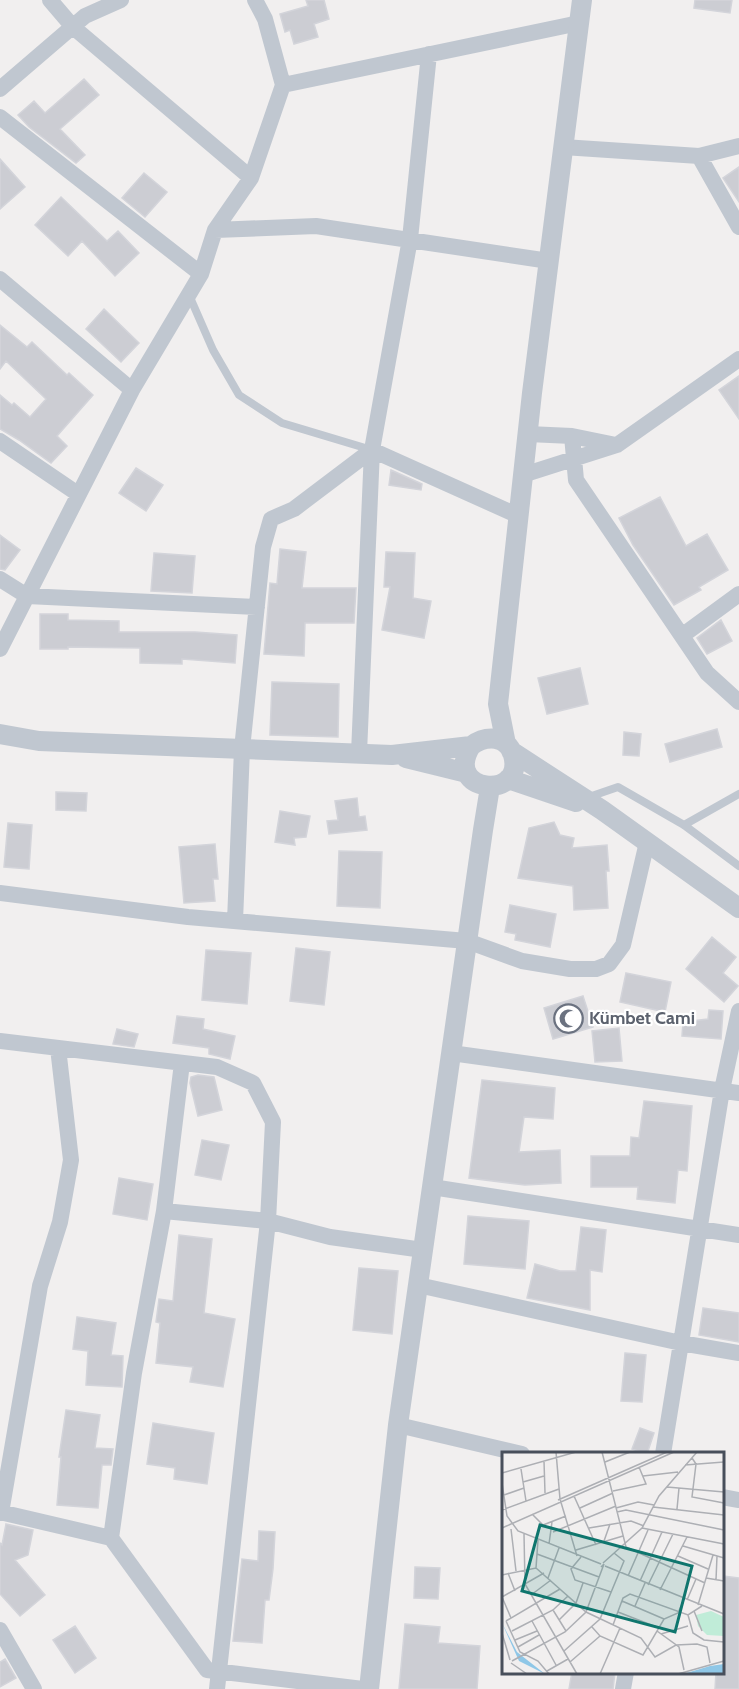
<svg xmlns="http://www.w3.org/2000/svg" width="739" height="1689" font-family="Cabin,sans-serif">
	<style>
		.building { fill: #cccdd3; stroke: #d3d4da; stroke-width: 1.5 }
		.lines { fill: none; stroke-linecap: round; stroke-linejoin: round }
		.service { stroke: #c0c7d0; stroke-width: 8 }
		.minor { stroke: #c0c7d0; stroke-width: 16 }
		.tertiary { stroke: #c0c7d0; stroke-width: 20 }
		.labels { text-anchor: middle; stroke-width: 4.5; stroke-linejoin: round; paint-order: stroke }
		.worship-label { font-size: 18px; font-weight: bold; fill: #5b616d; stroke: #fff; text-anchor: start }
		.inset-road { fill: none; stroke: #adafb4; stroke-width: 1.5 }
		.view { fill: #0f766e; fill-opacity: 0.15; stroke: #0f766e; stroke-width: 3 }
		.inset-edge { fill: none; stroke: #484f5b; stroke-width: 3 }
	</style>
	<rect width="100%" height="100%" fill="#f1efef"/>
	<path class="building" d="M306 0H324L329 19 314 24 318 37 294 44 290 30 285 32 280 14 308 6Z
		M695 0H732L730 13 694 8Z
		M84 79 99 95 60 129 85 155 76 163 29 127 18 115 34 101 45 113Z
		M0 159 25 187 0 209Z
		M739 167V202L723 178Z
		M144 173 167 192 145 217 122 198Z
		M61 197 107 241 118 231 139 253 115 276 82 241 68 256 35 225Z
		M104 309 139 343 121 362 86 329Z
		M0 325 27 347 32 342 67 375 69 373 93 395 57 436 67 446 51 463 19 440 0 429V395L12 405 14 403 30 417 46 399 6 361 0 369Z
		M739 376V419L719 390Z
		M136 468 163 485 146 511 119 493Z
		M391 470 422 484 421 490 389 485Z
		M660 497 686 546 707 534 728 570 699 587 701 590 674 605 633 545 619 518Z
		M0 535 20 550 5 570 0 569Z
		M280 549 306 552 302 588H356L354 623H305L304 656 264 654 270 583 277 584Z
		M386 552 415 553 413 598 431 601 424 638 382 630 390 587H384Z
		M154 553 195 556 192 593 151 591Z
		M40 614H68V620L119 621V632H195L237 635 235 663 182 659V664L140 663V648L68 647V649H40Z
		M721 620 732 641 707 654 697 638Z
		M580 668 588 704 547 714 538 678Z
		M272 682 339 684 338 737 270 735Z
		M717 729 722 747 670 762 665 744Z
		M624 732 641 734 639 756 623 755Z
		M56 792 87 793 86 811 56 810Z
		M357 798 359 817 365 816 367 830 329 834 327 821 338 820 335 801Z
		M280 811 310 816 306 837 294 838 295 845 275 842Z
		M554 822 560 835 574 838 572 848 607 845 609 871H606L608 908 574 910 573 886 518 878 529 828Z
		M8 823 32 825 29 869 4 867Z
		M215 844 218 879H213L215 901 184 903 179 847Z
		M339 851 382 852 380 908 337 906Z
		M510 905 556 914 550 947 515 940 516 934 505 932Z
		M712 937 736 957 723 973 738 986 724 1002 686 969Z
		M296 948 330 952 324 1005 290 1001Z
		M206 950 251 953 247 1004 202 1000Z
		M626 973 671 982 665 1012 620 1002Z
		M583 996 593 1027 553 1039 544 1008Z
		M709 1010 723 1011 721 1039 682 1036 683 1022 708 1019Z
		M177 1016 204 1019 203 1029 235 1036 230 1059 209 1054V1048L173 1043Z
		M619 1028 622 1061 595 1062 592 1031Z
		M117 1029 138 1034 134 1047 113 1044Z
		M198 1075 214 1077 222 1110 198 1116 190 1083 191 1077Z
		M482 1080 555 1088 553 1119 524 1117 519 1152 560 1150 561 1183 525 1185 469 1178Z
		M644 1101 692 1106 687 1171 678 1170 675 1203 637 1199 638 1187H591V1156H630L631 1137 639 1138Z
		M202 1140 229 1145 221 1180 195 1175Z
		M119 1178 153 1184 147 1220 113 1214Z
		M468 1216 529 1221 525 1269 464 1264Z
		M581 1227 606 1230 602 1272 590 1270V1310L527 1298 535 1264 560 1271H576Z
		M179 1235 212 1239 204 1313 235 1319 223 1387 190 1382 193 1367 156 1363 160 1323 156 1322 159 1299 173 1301Z
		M359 1268 398 1271 392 1334 353 1330Z
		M703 1308 739 1313V1342L699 1335Z
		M77 1317 116 1323 111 1355 123 1356 122 1387 86 1385 88 1351 73 1349Z
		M625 1353 646 1355 642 1402 621 1401Z
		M66 1410 100 1415 95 1448 113 1449 111 1465H102L98 1508 57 1505 61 1457H59Z
		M153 1423 214 1433 207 1484 174 1479 175 1468 147 1464Z
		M640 1428 654 1433 647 1454 632 1449Z
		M6 1524 33 1530 28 1555 15 1560 45 1595 20 1616 0 1594V1543L2 1545Z
		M259 1531 275 1532 273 1569 269 1600H265L262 1643 233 1641 242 1559 258 1561Z
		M415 1567 440 1568 438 1599 414 1598Z
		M723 1576 739 1578V1689H715L716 1672H723Z
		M405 1624 440 1627 438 1643 480 1646 477 1689H399Z
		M75 1626 96 1658 75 1673 53 1640Z
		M5 1659 16 1678 0 1687V1662Z
		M572 1672H615L613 1689H569Z"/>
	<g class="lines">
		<path class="service" d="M189 295 213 350 239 395 282 423 372 450
			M586 798 618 787 684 825 739 866
			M684 825 739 794"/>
		<path class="minor" d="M50 0 73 27 251 178
			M283 85 579 23
			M0 89 85 16 121 0
			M0 117 201 274
			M563 147 699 156 739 146
			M699 156 739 227
			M215 230 316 226 549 261
			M0 279 132 390
			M528 434 572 436 616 445
			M572 436 576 480 707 673 739 702
			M0 441 78 494
			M523 475 617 445 739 359
			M0 579 27 596 257 607
			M683 635 739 594
			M0 649 132 390 201 274 215 230 251 178 283 85 265 19 255 0
			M359 753 372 450 410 239 429 54
			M0 893 188 917 467 941 522 961 570 969H596L609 964 623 945 647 842
			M235 921 242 749 263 547 271 519 294 509 372 450 519 516
			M0 1041 217 1067 253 1083 273 1122 268 1221 217 1689
			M451 1053 739 1093
			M432 1187 739 1235
			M164 1211 268 1221 330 1237 423 1250
			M418 1285 681 1343 739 1353
			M398 1425 522 1454
			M663 1454 722 1090 739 1011
			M722 1497 739 1500
			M0 1512 111 1538 207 1670 363 1689
			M1 1513 40 1286 60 1222 71 1160 58 1048
			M111 1538 134 1373 164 1211 182 1063
			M0 1630 34 1689
			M623 1689 626 1672"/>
		<path class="tertiary" d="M0 734 39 741 392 755 471 746C486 735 507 735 513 755 526 801 442 793 471 746
			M506 744 498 704 532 393 582 0
			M511 751 602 810 739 908
			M406 758 467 773
			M508 779 576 802
			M369 1689 398 1425 483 830 490 787"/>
	</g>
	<defs>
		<symbol id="mosque-ring" viewBox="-11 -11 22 22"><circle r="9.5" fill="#fff" stroke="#6b7280" stroke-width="1.5"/><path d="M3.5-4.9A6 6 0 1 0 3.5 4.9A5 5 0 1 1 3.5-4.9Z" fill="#6b7280"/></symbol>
	</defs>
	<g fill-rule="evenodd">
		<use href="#mosque-ring" x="552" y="1002" width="33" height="33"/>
	</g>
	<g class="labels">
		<g class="worship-label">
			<text x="589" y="1024">Kümbet Cami</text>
		</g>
	</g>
	<g transform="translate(502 1452)">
		<rect width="222" height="222" fill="#f1efef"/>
		<path d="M209 159 222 165V184L205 183 196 174 194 163Z" fill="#c0ecd8"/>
		<path d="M0 171 15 200 43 222 17 209ZM222 212 221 222H181L208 214Z" fill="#8fc7e7"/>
		<path class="inset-road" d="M54 0 58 47 75 104M100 0 124 95 203 131M190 6 194 12 190 45 222 51M42 9 43 41M103 10 128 0M183 13 222 10M19 17 24 49M0 21 74 0M141 24 176 20M21 30 42 24M0 31 5 64 16 79 99 112M165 35 222 40M111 39 144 32 137 15M2 43 22 36M72 44 94 93M56 48 165 0M151 55 222 63M78 56 111 41M114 56 136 50 152 53M175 57 177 36M0 58 57 37M115 60 124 58 222 78M30 62 41 73 64 64M0 76 172 0M87 76 129 69 142 74M140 76 222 92M9 77 14 119M51 80 114 54M22 82 23 132 75 222M102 89 108 72M47 92 50 70M181 94 222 106M74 98 121 84M35 102 97 125M176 104 206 117M79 105 69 117 73 128 109 140M101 111 140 76 157 44 195 0M103 114 222 162M34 116 36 88M6 121 13 139M0 123 34 116 84 160 139 186 153 205 174 193 195 192 205 195 208 211M126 124 146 78M46 126 57 96M204 126 222 129M214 128 215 104M138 129 160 80M146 133 171 82M158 138 185 85M29 143 49 128M0 145 42 121M0 145 9 166M185 148 194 127M120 149 162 167M196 153 211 103M133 154 143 131M51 158 64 179M192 159 200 179M116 160 157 176M186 163 191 181 202 188 222 190M57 168 74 151 81 131M4 169 18 200 36 209 47 222M4 169 58 137M30 169 54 213M111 173 121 146 128 142 186 163 200 154M90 175 98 184 141 203 162 167 176 161 182 147M10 179 51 158 66 144M155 179 177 195 182 218M0 181 8 208M159 182 186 174M13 188 35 179M16 195 37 183M62 199 98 167 122 109 112 101M10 209 63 180 84 160 102 112 99 115M68 210 98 184M9 211 25 222M45 219 66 207M98 222 118 176M176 222 222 209"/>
		<path class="view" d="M38 73 190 114 173 180 20 139Z"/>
		<rect width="222" height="222" class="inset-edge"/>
	</g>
</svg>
